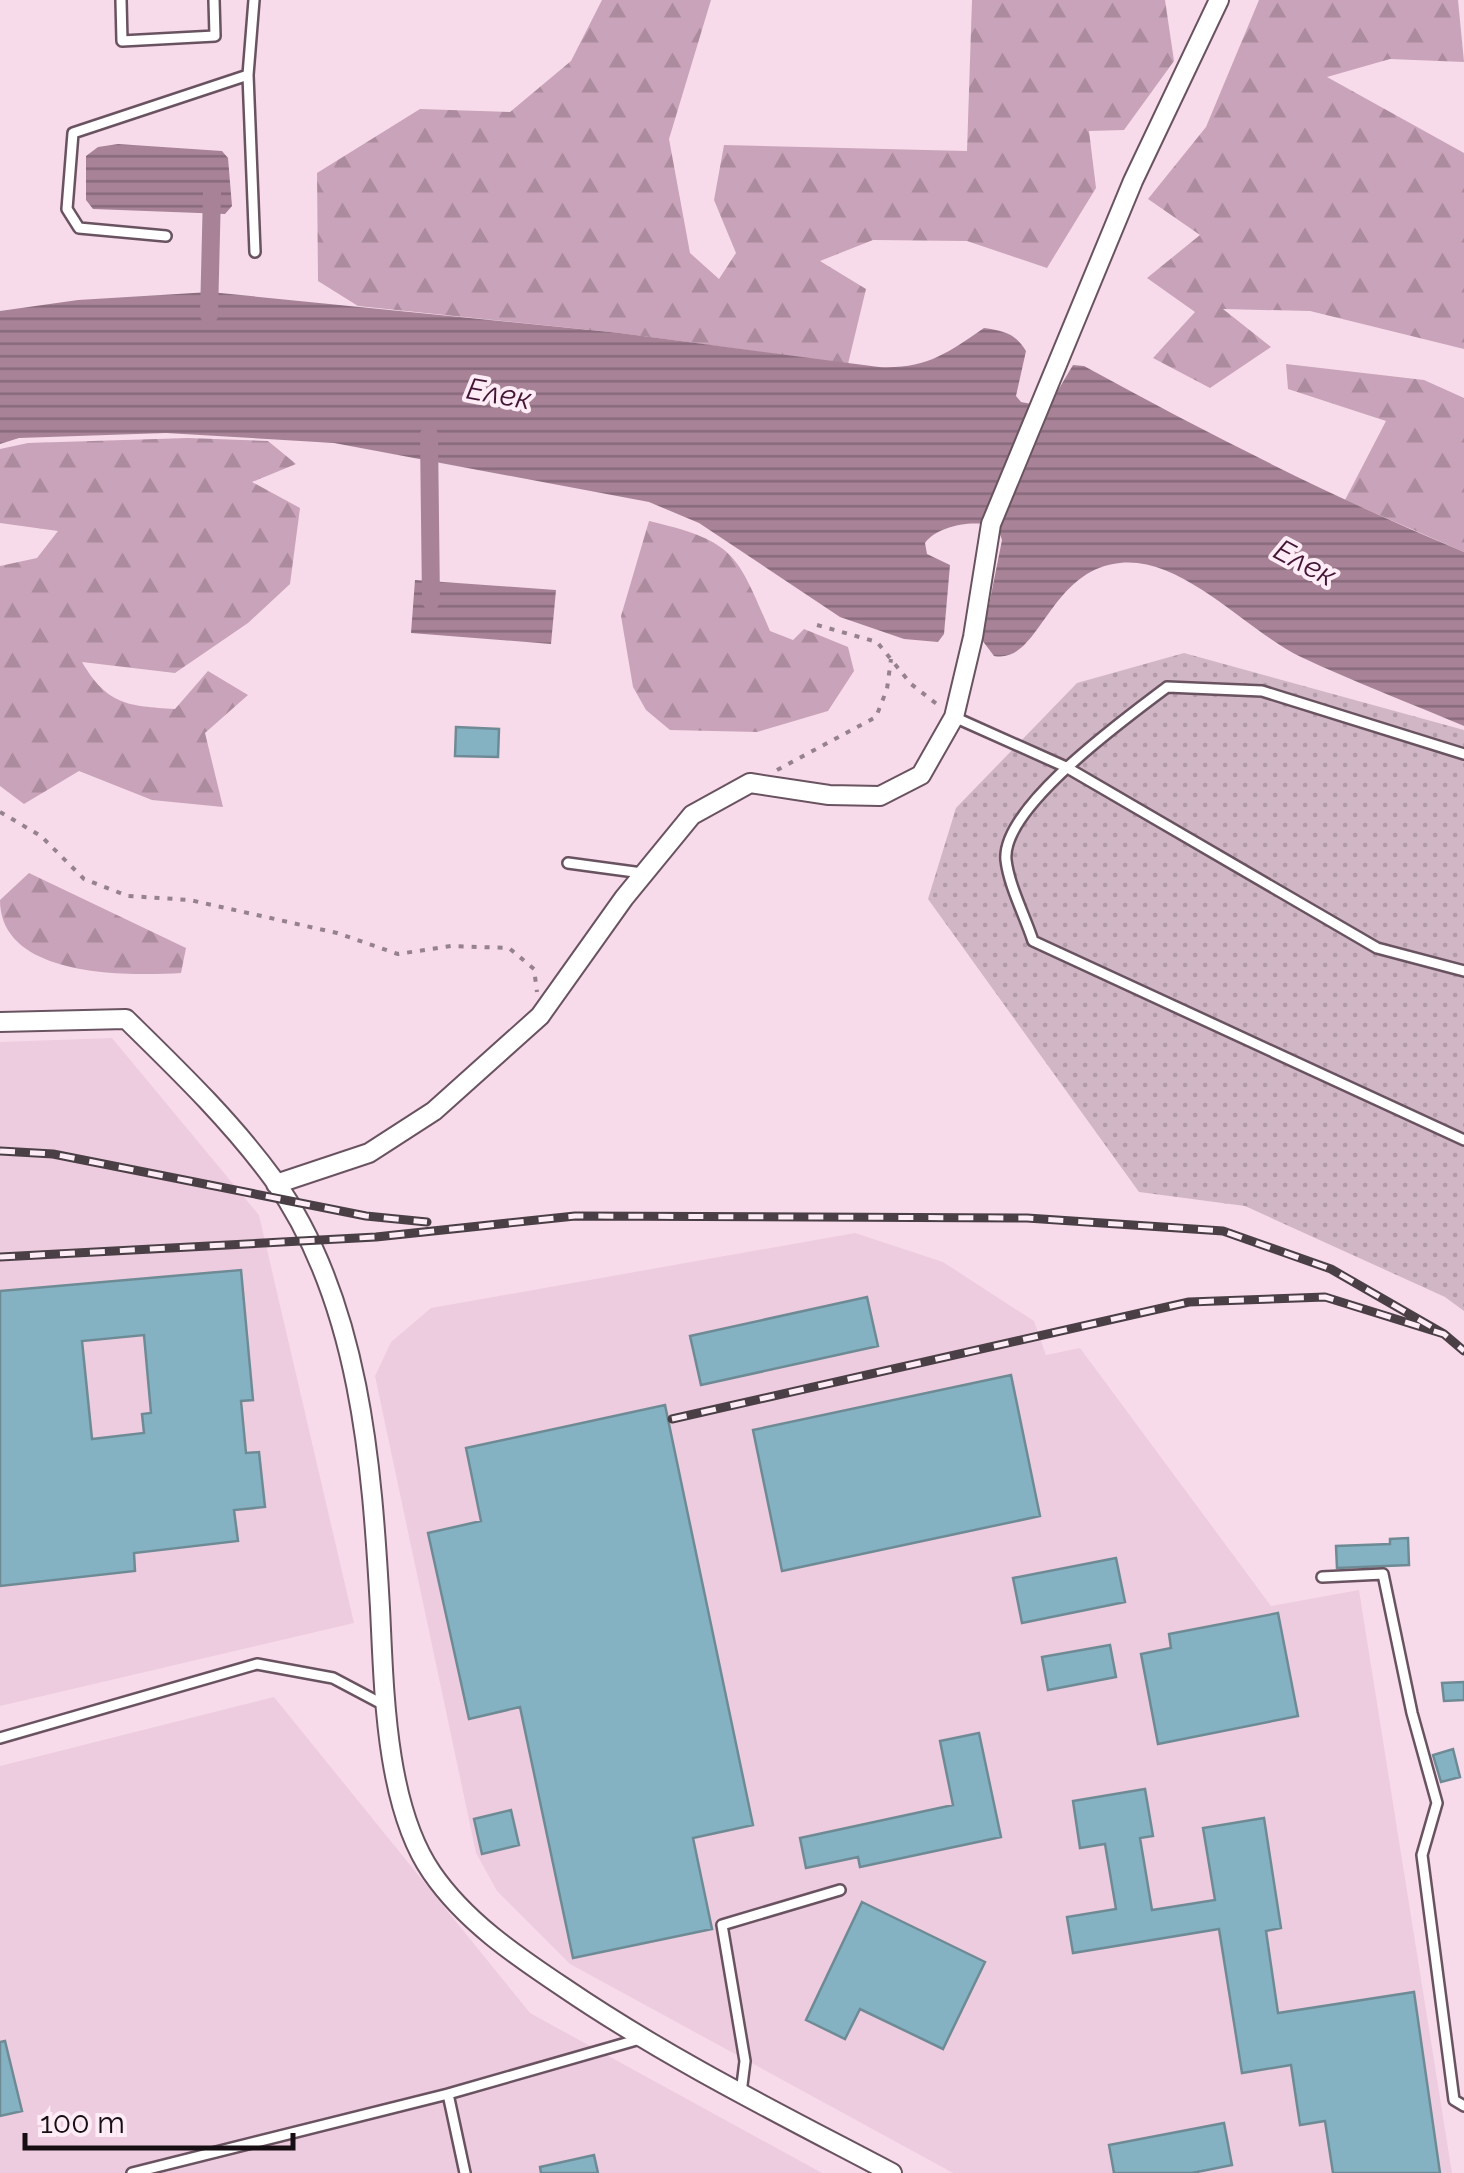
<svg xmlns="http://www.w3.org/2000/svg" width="1464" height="2173" font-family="Raleway,sans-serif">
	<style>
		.built { fill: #eeccdf }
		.grass { fill: url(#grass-dots) }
		.forest { fill: url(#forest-firs) }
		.water { fill: url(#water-rules) }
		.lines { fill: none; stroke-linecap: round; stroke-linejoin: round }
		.canal { stroke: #a88398; stroke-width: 18 }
		.building { fill: #85b2c3; stroke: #6e8b95; stroke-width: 2.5; fill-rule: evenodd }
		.lane-casing { stroke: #6a5360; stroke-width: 14 }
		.street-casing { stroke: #6a5360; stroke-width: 22 }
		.path { stroke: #95828d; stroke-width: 4; stroke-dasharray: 5 8; stroke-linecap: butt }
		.lane { stroke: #fff; stroke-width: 9 }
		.street { stroke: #fff; stroke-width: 18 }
		.rail-casing { stroke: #4b3f46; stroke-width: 9 }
		.rail { stroke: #fdecf5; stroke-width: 5; stroke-dasharray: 15; stroke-linecap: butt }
		.labels { text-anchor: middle; stroke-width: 8; stroke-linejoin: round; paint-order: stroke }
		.water-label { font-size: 30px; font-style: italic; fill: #431434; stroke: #fdecf5 }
	</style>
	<defs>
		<pattern id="grass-dots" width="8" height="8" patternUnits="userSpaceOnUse" patternTransform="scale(2.5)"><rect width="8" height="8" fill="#d1b7c6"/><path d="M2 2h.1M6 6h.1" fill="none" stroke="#b39ca9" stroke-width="1.8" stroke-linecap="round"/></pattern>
		<pattern id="forest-firs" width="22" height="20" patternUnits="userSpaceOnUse" patternTransform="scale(2.5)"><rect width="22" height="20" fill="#c9a3b9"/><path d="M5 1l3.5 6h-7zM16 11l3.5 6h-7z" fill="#ac8b9e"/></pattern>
		<pattern id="water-rules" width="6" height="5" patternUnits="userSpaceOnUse" patternTransform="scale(2.5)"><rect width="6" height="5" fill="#a88398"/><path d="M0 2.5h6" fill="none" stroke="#886a7b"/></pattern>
	</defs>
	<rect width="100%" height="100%" fill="#f7dbeb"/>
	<path class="built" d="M112 1038 259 1215 354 1623 0 1706V1042Z
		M855 1233 943 1262 1034 1321 1046 1355 1080 1348 1271 1606 1359 1590 1452 2173H953L570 1964 497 1891 476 1853 375 1376 391 1342 431 1308Z
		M274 1697 530 2013 822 2173H0V1766Z"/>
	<path class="grass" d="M1184 653 1464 730V1311L1445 1297 1245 1206 1139 1192 928 899 956 808 1077 683Z"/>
	<path class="forest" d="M602 0H711L669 139 690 253 719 279 736 253 714 200 724 145 967 151 972 0H1165L1174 61 1124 130 1089 131 1096 188 1047 268 967 241 873 240 820 261 866 289 848 364 620 333 358 306 318 281 317 173 420 109 510 112 571 61Z
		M1259 0H1458L1464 62 1390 59 1327 77 1464 153V349L1310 311 1223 309 1271 347 1210 388 1153 358 1195 312 1147 278 1200 235 1148 199 1206 127Z
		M1286 364 1424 380 1464 398V552L1345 500 1386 421 1288 389Z
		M188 438 268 441 296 464 252 482 300 508 290 584 248 623 175 673 82 662C107 705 128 706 175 709L208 671 248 695 205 733 223 807 152 800 79 771 24 804 0 786V566L37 558 58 531 0 523V449L28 443Z
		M649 521C735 541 737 554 770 631L793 640 804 629 848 647 854 671 828 711 757 732 670 730 646 710 633 687 621 616Z
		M29 873 186 948 181 973C127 976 0 978 0 900Z"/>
	<path class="water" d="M118 144 222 151 228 158 232 206 225 214 93 209 86 200V156L98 147Z
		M210 292 620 333 879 367C926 369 946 354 984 328 1004 331 1015 333 1026 351L1016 396 1021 402 1048 407 1073 365 1084 366C1208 434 1334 498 1464 552V726C1410 703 1354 682 1301 657 1248 632 1183 556 1120 563 1048 570 1040 665 994 656L982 640 1002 540 998 528C979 518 937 525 925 543L927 554 950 565 944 634 938 642 904 639 840 617 699 523 649 502 334 443 166 433 19 438 0 444V311L78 300Z
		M415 580 556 590 551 644 411 633Z"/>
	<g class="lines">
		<path class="canal" d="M209 315 212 193
			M429 435 431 601"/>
	</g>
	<path class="building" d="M456 727 499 729 498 757 455 756Z
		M241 1270 253 1400 241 1401 246 1453 259 1452 265 1507 234 1510 238 1541 134 1553 135 1571 0 1586V1291ZM144 1335 151 1413 142 1414 144 1433 92 1439 82 1341Z
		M867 1297 878 1346 701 1385 690 1336Z
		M1011 1375 1040 1516 782 1571 753 1430Z
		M665 1405 753 1825 693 1838 712 1929 573 1958 520 1707 469 1719 428 1533 481 1521 466 1448Z
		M1408 1538 1409 1565 1337 1568 1336 1546 1390 1544V1539Z
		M1116 1558 1125 1602 1022 1623 1013 1578Z
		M1278 1613 1298 1716 1158 1744 1141 1654 1171 1648 1169 1634Z
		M1110 1645 1116 1677 1048 1690 1042 1657Z
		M1464 1682V1700L1444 1701 1442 1683Z
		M979 1733 1001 1837 860 1867 858 1857 806 1868 800 1838 953 1805 940 1741Z
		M1453 1749 1460 1777 1441 1782 1433 1755Z
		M1145 1789 1153 1836 1140 1838 1152 1910 1215 1900 1203 1828 1264 1818 1281 1928 1266 1931 1278 2013 1414 1992 1440 2173H1333L1325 2121 1300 2125 1291 2065 1242 2073 1219 1929 1073 1953 1067 1917 1116 1909 1105 1844 1080 1848 1073 1801Z
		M511 1810 519 1845 482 1854 474 1819Z
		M862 1902 985 1962 943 2049 860 2009 845 2039 806 2020Z
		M5 2041 22 2111 0 2116V2042Z
		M1224 2123 1232 2165 1192 2173H1114L1109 2145Z
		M594 2155 598 2173H541L540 2167Z"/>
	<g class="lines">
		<defs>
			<path id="lane" d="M121 0 122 41 215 36 214 0
				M254 0 248 75 255 252
				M166 236 79 228 67 209 73 133 248 75
				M954 717 1066 767 1377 948 1464 971
				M1464 754 1262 691 1167 687C1128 717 1001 807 1006 860 1009 886 1025 916 1033 941L1464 1140
				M568 863 642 873
				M1322 1577 1383 1574 1412 1713 1437 1803 1422 1855 1454 2100 1464 2106
				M0 1738 257 1664 333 1678 384 1705
				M741 2093 745 2061 722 1925 840 1890
				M132 2173 448 2094
				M465 2173 448 2094 640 2039"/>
			<path id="street" d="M0 1022 126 1019C178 1070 231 1121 274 1180 360 1301 372 1465 380 1608 384 1688 385 1805 432 1873 465 1921 515 1955 563 1987 667 2058 780 2114 892 2173
				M276 1184 369 1153 434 1111 540 1016 624 898 692 815 750 783 829 795 880 796 921 775 954 717 973 637 991 524 1133 181 1219 0"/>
		</defs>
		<use href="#lane" class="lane-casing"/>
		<use href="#street" class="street-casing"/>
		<path class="path" d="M817 625 877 642 911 684 938 705
			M777 770 876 717 887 689 891 659
			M0 812 41 836 84 879 128 896 190 900 337 933 398 954 451 946 509 948 534 969 537 992"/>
		<use href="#lane" class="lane"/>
		<use href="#street" class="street"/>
		<defs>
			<path id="rail" d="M0 1151 53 1154 366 1216 427 1222
				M0 1257 376 1237 575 1216 1027 1218 1223 1231 1331 1269 1444 1334
				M672 1419 1189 1302 1325 1297 1444 1334 1464 1351"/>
		</defs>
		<use href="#rail" class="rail-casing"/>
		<use href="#rail" class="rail"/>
	</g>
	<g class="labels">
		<g class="water-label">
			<text transform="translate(499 394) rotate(10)" y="10">Елек</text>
			<text transform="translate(1305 563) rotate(28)" y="10">Елек</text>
		</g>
	</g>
	<path d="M25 2133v15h268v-15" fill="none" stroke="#160e13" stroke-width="5"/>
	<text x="40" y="2133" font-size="30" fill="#160e13" stroke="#fdecf5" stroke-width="8" paint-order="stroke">100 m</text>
</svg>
